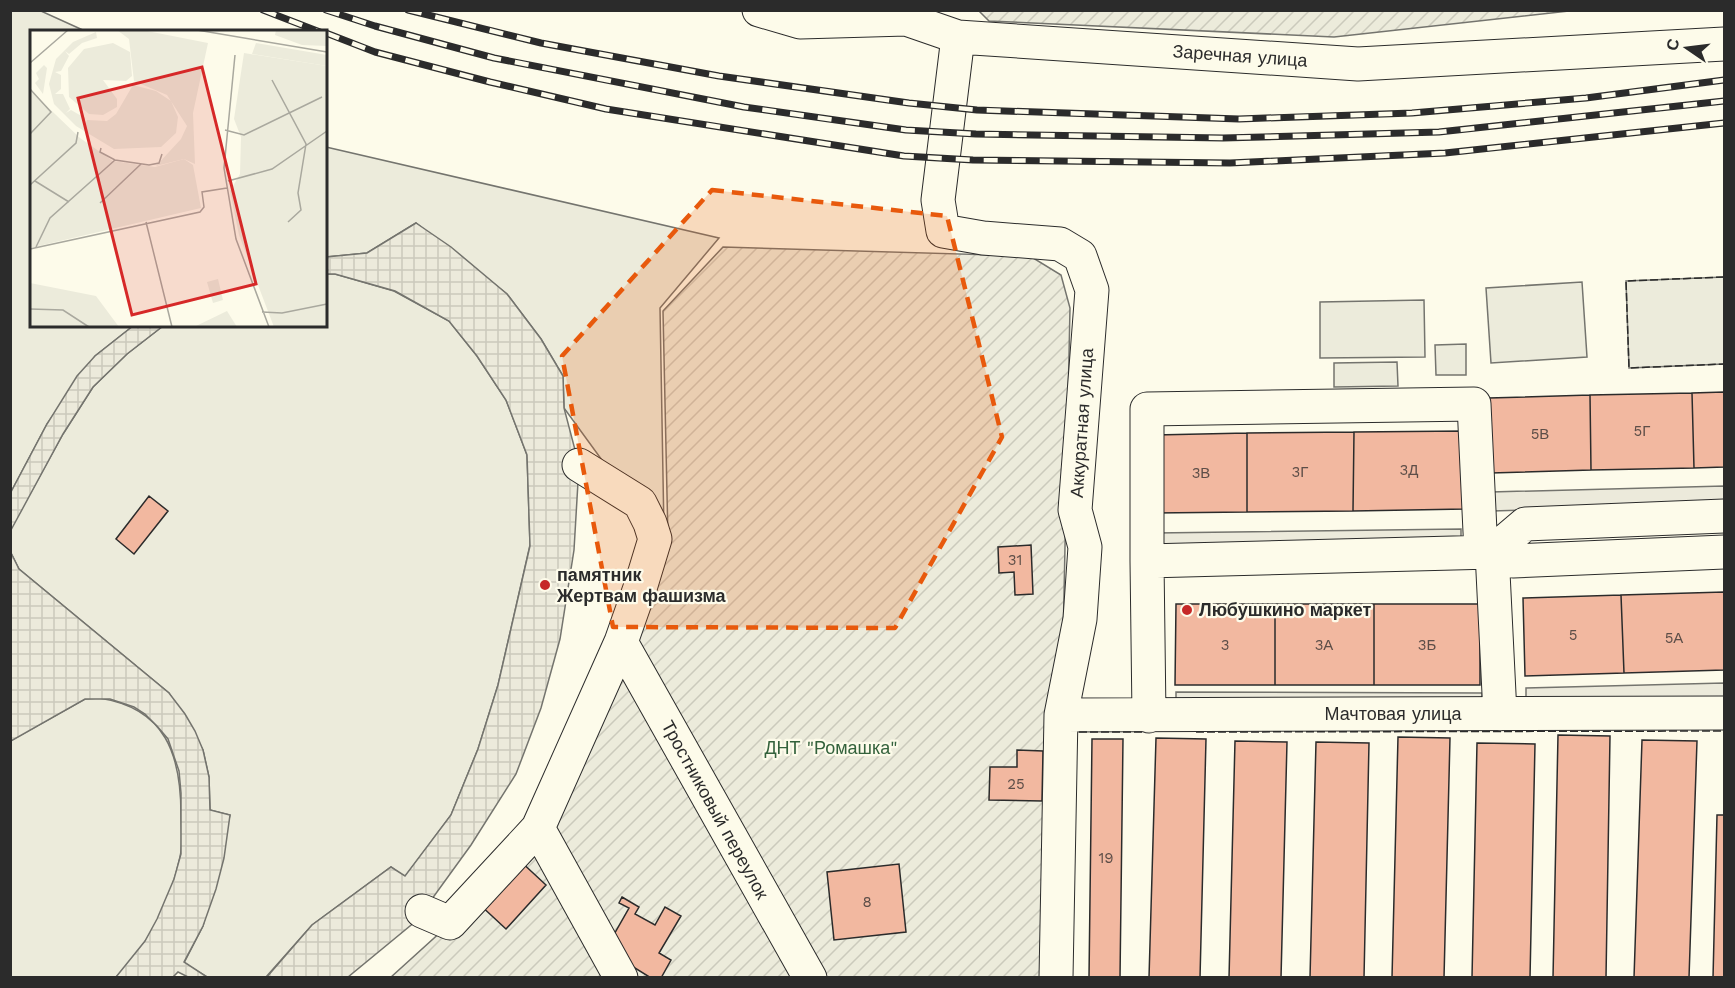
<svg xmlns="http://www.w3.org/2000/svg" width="1735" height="988" font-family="'Work Sans',sans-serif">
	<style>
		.green { fill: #ecebdb; stroke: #74746e; stroke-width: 1.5 }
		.garden { fill: url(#garden-furrows); stroke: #74746e; stroke-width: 1.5 }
		.parking { fill: #eceadb; stroke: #74746e; stroke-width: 1.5 }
		.plaza { fill: url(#plaza-grid); stroke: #74746e; stroke-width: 1.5 }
		.building { fill: #f2b8a0; stroke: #2b2b2b; stroke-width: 1.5 }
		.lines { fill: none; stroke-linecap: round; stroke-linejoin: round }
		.minor-casing { stroke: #2b2b2b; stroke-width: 35 }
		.minor { stroke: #fdfbea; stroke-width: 33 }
		.rail-casing { stroke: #2b2b2b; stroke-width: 7 }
		.rail { stroke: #fdfbea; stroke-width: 4.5; stroke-dasharray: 14; stroke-linecap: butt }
		.fence { stroke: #2b2b2b; stroke-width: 1.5; stroke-dasharray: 8 3; stroke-linecap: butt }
		.marked { fill: #e8590c; fill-opacity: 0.2; stroke: #e8590c; stroke-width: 4.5; stroke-dasharray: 12 8; stroke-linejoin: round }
		.poi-dot { fill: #c62828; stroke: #fdfbea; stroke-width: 2 }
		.labels { text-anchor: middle; stroke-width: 4.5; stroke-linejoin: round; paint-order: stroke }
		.number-label { font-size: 15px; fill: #5d4e48 }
		.street-label { font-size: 18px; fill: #2b2b2b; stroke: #fdfbea }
		.poi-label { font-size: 18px; font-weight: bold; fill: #2b2b2b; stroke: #fdfbea; text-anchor: start }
		.park-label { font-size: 18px; fill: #34623c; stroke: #fdfbea }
		.inset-road { fill: none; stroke: #a9a89e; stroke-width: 1.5 }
		.view { fill: #d62828; fill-opacity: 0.15; stroke: #d62828; stroke-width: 3 }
		.inset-edge { fill: none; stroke: #2b2b2b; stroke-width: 3 }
	</style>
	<defs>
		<pattern id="garden-furrows" width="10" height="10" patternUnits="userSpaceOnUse" patternTransform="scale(1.5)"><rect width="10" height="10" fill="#ecebdb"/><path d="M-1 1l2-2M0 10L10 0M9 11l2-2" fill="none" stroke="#cbcabc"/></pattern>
		<pattern id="plaza-grid" width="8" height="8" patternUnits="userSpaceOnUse" patternTransform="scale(1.5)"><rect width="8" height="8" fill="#eceadb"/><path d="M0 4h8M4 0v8" fill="none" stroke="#cbc9bc"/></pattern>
	</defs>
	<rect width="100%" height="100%" fill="#fdfbea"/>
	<path class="green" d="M11 11H41L85 31 32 32V326H133L95 356 47 424 11 492Z
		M326 147 719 238 660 308 664 532 615 478 564 408 563 376 541 339 507 294 416 223 367 253 326 257Z
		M326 274H335L394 291 449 321 477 356 506 400 527 455 530 545 498 685 478 749 451 815 405 877 391 867 312 925 266 977H207L184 963 203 926 230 815 210 810 209 777 203 750 169 693 19 569 11 553 10 530 63 434 93 387 127 354 163 326H326Z
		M1724 277V364L1629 368 1626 281Z
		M1582 282 1587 357 1491 363 1486 288Z
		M1424 300 1425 357 1320 358V302Z
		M1466 344V375H1436L1435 345Z
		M1397 362 1398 386 1334 387V363Z
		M99 698C166 708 181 755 181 815 181 829 183 844 180 857 171 900 148 947 116 977H11L10 741 85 699Z"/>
	<path class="garden" d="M979 11H1569L1334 37 989 21Z
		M723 247 1030 256 1061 275 1070 308 1056 977 390 978 518 862 668 539 663 311Z"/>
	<path class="parking" d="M1724 486V505L1492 511 1491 492Z
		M1461 529V547L1156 551 1155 533Z
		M1724 683V702L1526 706V688Z
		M1176 692 1482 693V711H1176Z"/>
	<path class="plaza" d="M416 223 451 247 507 294 541 339 563 376 564 408 579 465 574 550 560 639 541 708 516 774 471 845 416 921 348 977 266 978 312 925 391 867 405 876 451 815 478 749 498 685 530 546 527 455 506 400 477 356 449 321 395 291 335 274H326V257L367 253Z
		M133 326H163L127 354 93 387 63 434 11 530V492L47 424 77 376 95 356Z
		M11 553 19 569 169 693 185 714 195 731 203 750 209 777 210 810 230 815 224 858 216 889 203 926 184 962 207 977H188L178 972 173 977H116L145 941 157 919 174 879 181 854V793L179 771 168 739 157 726 145 714 134 707 110 699H85L11 741Z"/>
	<path class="building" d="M1724 392V467L1694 468 1692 393Z
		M1692 393 1694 468 1591 470 1590 395Z
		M1590 395 1591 470 1491 473 1489 398Z
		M1465 431V509L1353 511 1354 432Z
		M1354 432 1353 511 1247 512V433Z
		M1247 433V512L1154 513 1155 435Z
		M149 496 168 511 134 554 116 539Z
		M1031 545 1033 594 1015 595 1014 572 999 573 998 547Z
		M1724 592V670L1624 673 1621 595Z
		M1621 595 1624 673 1525 676 1523 598Z
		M1176 604H1275V685H1175Z
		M1275 604H1374V685H1275Z
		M1374 604H1480V685H1374Z
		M1558 735 1610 736 1606 978H1553Z
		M1398 737 1450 738 1444 978H1392Z
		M1156 738 1206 739 1200 978H1149Z
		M1092 739H1123L1120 978H1089Z
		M1642 740 1697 741 1689 978H1634Z
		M1235 741 1287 742 1281 978H1229Z
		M1316 742 1369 743 1364 978H1310Z
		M1477 743 1535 744 1530 978H1472Z
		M1017 750 1043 751 1042 801 989 800 990 767H1017Z
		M1717 815H1724V978H1713Z
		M518 859 546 885 506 929 478 903Z
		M899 864 906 932 834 940 827 872Z
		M622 897 639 907 635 914 655 925 665 907 681 916 659 953 671 960 661 978H651L630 965 612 938 629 908 619 903Z"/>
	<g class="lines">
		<defs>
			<path id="minor" d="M759 10 800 22 906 19 958 37 1358 64 1724 44
				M958 37 938 200 943 231 983 238 1060 244 1080 256 1092 290 1075 510 1085 547 1080 619 1061 715 1056 978
				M1147 561V409L1474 404 1481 553
				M621 642 810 978
				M1500 714 1492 552 1525 524 1724 516
				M1061 715 1724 713
				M1149 716 1147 561 1492 552 1513 561 1724 552
				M538 828 621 978
				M422 911 450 923 538 828 621 642 641 585 655 539 650 523 640 503 579 465"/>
		</defs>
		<use href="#minor" class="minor-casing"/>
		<use href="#minor" class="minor"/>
		<defs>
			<path id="rail" d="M263 10 320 32
				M326 10 375 26 494 58 744 107 906 130 976 134 1223 138 1439 132 1724 101
				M408 10 541 43 719 76 909 103 977 110 1239 119 1412 113 1586 98 1724 80
				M326 33 375 52 490 82 606 109 904 156 973 160 1230 163 1445 153 1724 123"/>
		</defs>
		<use href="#rail" class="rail-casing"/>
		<use href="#rail" class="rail"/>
		<path class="fence" d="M1724 277 1626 281 1629 368 1724 364
			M1079 732H1142
			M1196 732 1724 731"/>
	</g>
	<path class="marked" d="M712 190 947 216 1002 437 895 628 613 627 562 356Z"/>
	<g class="poi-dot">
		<circle cx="545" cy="585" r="6"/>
		<circle cx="1187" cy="610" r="6"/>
	</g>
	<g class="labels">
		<g class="number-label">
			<text x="1642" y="436">5Г</text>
			<text x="1540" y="439">5В</text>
			<text x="1409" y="475">3Д</text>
			<text x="1300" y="477">3Г</text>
			<text x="1201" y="478">3В</text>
			<text x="1015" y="565">31</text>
			<text x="1573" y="640">5</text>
			<text x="1674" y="643">5А</text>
			<text x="1225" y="650">3</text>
			<text x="1324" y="650">3А</text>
			<text x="1427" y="650">3Б</text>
			<text x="1016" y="789">25</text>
			<text x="1106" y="863">19</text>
			<text x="867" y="907">8</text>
		</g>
		<g class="street-label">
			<text transform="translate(1240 56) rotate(4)" y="6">Заречная улица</text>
			<text transform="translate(1082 423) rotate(-86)" y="6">Аккуратная улица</text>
			<text x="1393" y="720">Мачтовая улица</text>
			<text transform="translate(715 810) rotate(61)" y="6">Тростниковый переулок</text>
		</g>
		<g class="poi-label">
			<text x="557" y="581">памятник<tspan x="557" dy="21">Жертвам фашизма</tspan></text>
			<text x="1199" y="616">Любушкино маркет</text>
		</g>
		<g class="park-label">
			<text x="831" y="754">ДНТ "Ромашка"</text>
		</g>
	</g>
	<g transform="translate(30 30)">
		<rect width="297" height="297" fill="#fdfbea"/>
		<path d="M87 0H112L178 13 163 83 165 134 154 129 126 136 151 109 157 96 137 65 104 51 99 9ZM66 2 67 8 52 13 39 24 35 21 39 26 31 41 25 42 31 45V59L25 64H33L40 79 36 83 41 80 55 88V96L57 90 77 91 86 84 103 55 126 61 141 71 148 87 146 103 131 117 84 119 46 96 24 74 19 54 26 29 43 12ZM83 13 100 22 102 46 96 51 73 50 87 69V77L73 85 59 84 39 67 38 38 54 19ZM226 13 297 25V36L222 24ZM14 35 17 38 13 64 5 53 9 49 6 43ZM188 249 193 270 183 273 177 252Z" fill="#ecebdb"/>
		<path d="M246 0H297V16L272 15 245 5Z" fill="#ecebdb"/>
		<path d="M214 23 297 36V297H244L209 205 200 161 210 144 211 107 204 89ZM0 60 50 108 83 131 125 137 154 129 163 135 171 178 0 218ZM0 253 66 266 89 297H0ZM197 281 207 297H164Z" fill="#ecebdb"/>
		<path class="inset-road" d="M167 0 297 22M205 25 194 138 206 209 239 297M0 33 38 0M242 50 276 114 268 163 271 180 258 192M0 59 21 82 0 104M195 100 214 105 292 67M71 118 70 122 85 130 119 135 129 133 132 124M5 151 39 172M198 151 242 139 297 101M0 155 46 113 48 102M70 173 111 134M116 192 142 297M6 217 20 188 85 130M0 219 170 182 174 177 172 162 197 158M0 279 33 280 59 297M232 282 252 283 297 274"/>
		<path class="view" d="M172 37 226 254 102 285 48 68Z"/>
		<rect width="297" height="297" class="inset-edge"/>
	</g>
	<rect width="1735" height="988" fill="none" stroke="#2b2b2b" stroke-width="24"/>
	<g transform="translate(1687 48) rotate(284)" stroke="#fdfbea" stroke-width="4.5" paint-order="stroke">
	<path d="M0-4.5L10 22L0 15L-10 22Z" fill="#2b2b2b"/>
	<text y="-9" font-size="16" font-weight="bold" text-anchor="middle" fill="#2b2b2b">С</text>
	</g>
</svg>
